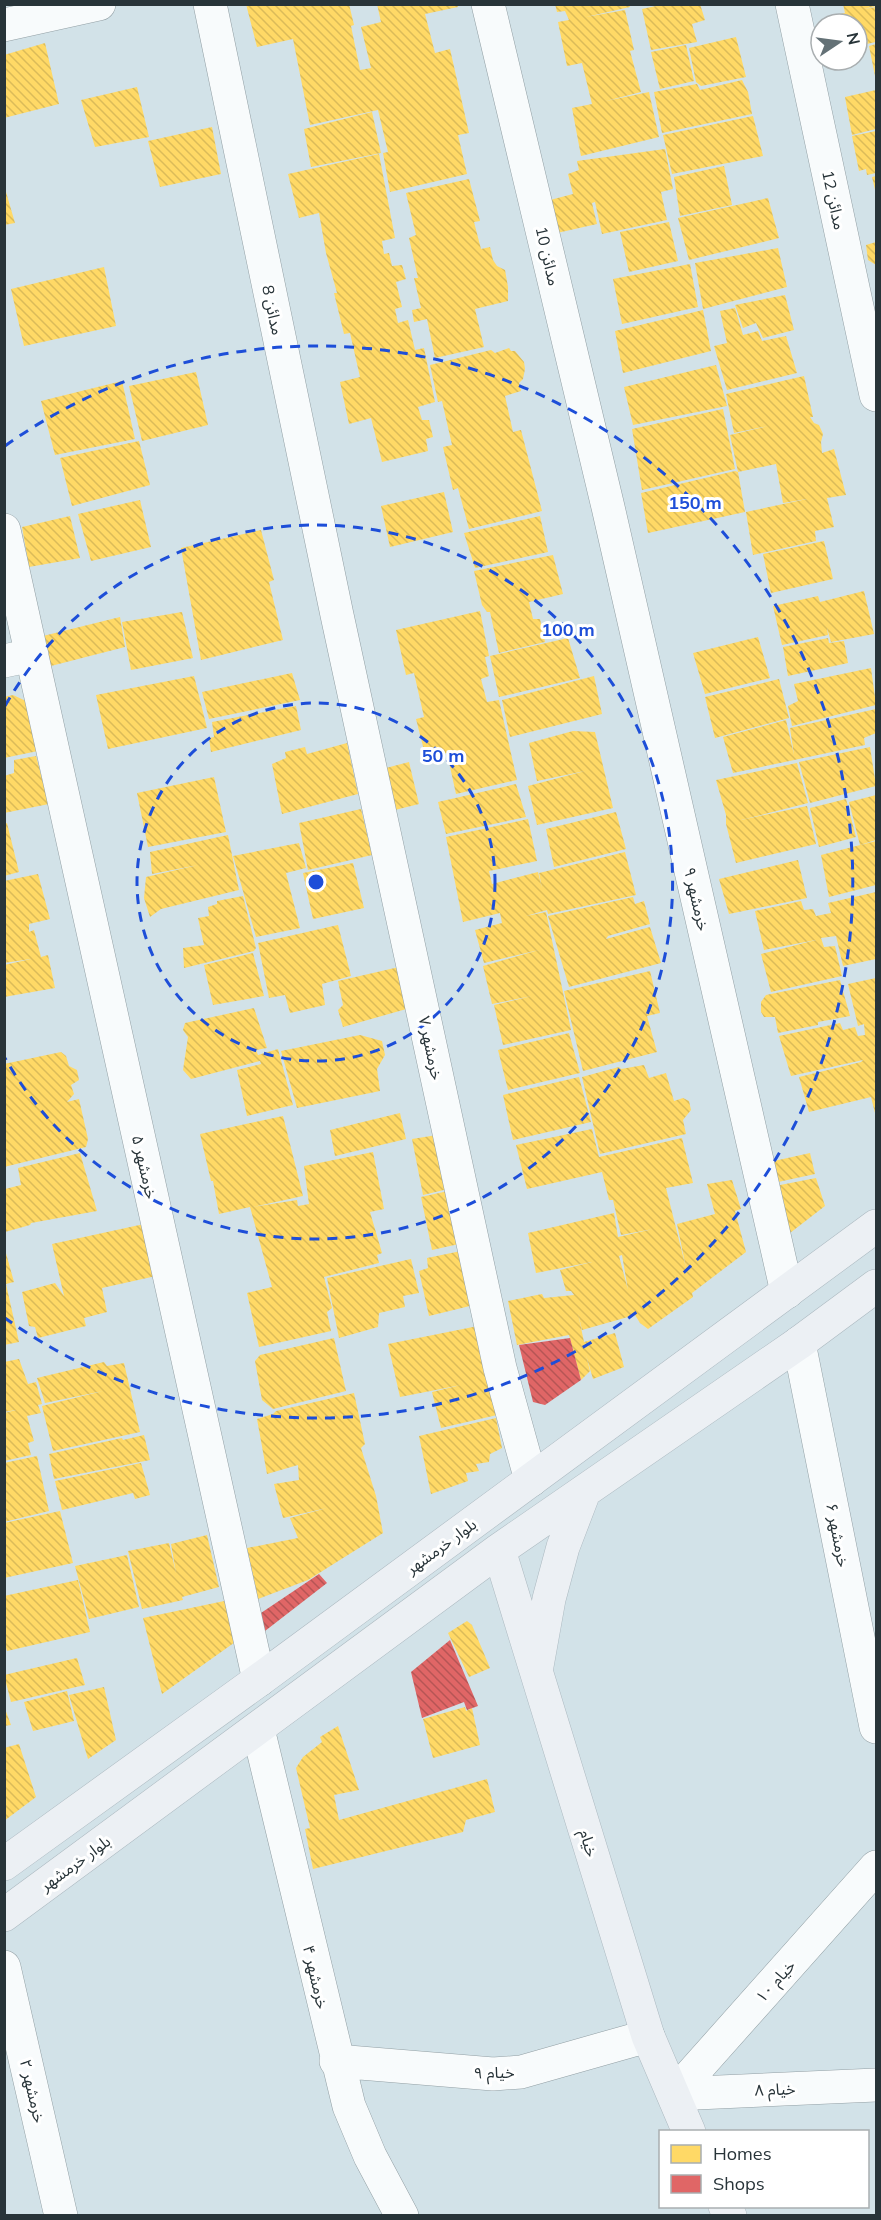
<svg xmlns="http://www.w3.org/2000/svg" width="881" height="2220" font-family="Mulish,'Noto Sans Arabic',sans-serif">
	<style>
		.homes { fill: url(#homes-back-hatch); fill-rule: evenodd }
		.shops { fill: url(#shops-back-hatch) }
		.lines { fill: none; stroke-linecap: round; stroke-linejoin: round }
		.minor-casing { stroke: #929fa4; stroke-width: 34 }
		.major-casing { stroke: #acb9c0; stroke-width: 34 }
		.minor { stroke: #f8fbfc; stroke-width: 33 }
		.major { stroke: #ecf0f4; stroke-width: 33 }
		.ring { fill: none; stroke: #1d4ed8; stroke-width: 3; stroke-dasharray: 10 8 }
		.labels { text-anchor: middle; stroke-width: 6; stroke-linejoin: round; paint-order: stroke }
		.street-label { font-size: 16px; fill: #283439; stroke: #fff }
		.centre { fill: #1d4ed8; stroke: #fff; stroke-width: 3 }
		.ring-label { font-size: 18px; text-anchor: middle; font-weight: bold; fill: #1d4ed8; stroke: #fff; stroke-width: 6; stroke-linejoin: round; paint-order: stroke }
	</style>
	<defs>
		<pattern id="homes-back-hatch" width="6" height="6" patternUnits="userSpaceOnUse" patternTransform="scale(1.5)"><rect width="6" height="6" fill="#ffd966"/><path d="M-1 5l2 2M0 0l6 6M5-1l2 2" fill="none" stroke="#dbbb59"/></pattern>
		<pattern id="shops-back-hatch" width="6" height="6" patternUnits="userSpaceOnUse" patternTransform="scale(1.5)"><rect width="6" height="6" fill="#e06666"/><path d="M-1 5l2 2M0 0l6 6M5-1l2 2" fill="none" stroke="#b65555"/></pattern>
	</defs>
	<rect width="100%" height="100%" fill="#d2e2e8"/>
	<path class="homes" d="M246 4H349L354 25 351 26 360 70 371 68 361 27 381 22 377 4H457L458 7 425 14 435 53 450 49 469 133 458 135 467 174 390 192 383 153 388 152 378 110 310 125 293 39 257 47Z
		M555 4H629L630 7 586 17 625 10 634 50 630 51 641 92 606 101 649 92 659 137 581 156 572 108 592 104 582 63 567 66 558 22 569 20 565 11 557 12Z
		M665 4H700L705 20 692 24 697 42 651 50 642 9Z
		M843 4H876V6L864 9 876 7V42L857 46V24H828L827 17 845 13Z
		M736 37 746 77 701 86 696 82 689 48Z
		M45 43 59 104 4 118V55Z
		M876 44V76H875L869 46Z
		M686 45 694 81 660 89 651 52Z
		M742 80 748 92 752 114 662 133 654 92 697 84 700 90Z
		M137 87 149 137 95 147 81 100Z
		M876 90V129L852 135 845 97Z
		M372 112 381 153 311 167 304 129Z
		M753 116 763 156 672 174 663 135Z
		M212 127 221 174 160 187 148 141Z
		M876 131V173L867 175 866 169 859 171 852 136Z
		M665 149 673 189 661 192 667 220 602 234 595 202 592 203 597 224 557 233 550 200 573 194 568 174 579 170 577 161Z
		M379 154 395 238 382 241 384 254 389 253 392 266 402 265 406 279 396 282 402 307 395 309 398 323 408 320 415 350 424 348 435 402 418 407 422 420H429L433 437 426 439 428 451 382 462 371 418 349 424 340 382 360 377 350 333 344 334 334 293H337L326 253 319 213 299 218 288 174Z
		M724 166 732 205 680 216 674 177Z
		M876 176V194L872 177Z
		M469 179 480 221 474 222 481 249 490 247 493 260 497 266 505 270 508 287V301L475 309 484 347 435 358 427 319 414 322 412 310 421 308 414 278H418L409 238 416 235 406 193Z
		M4 185 15 223 4 225Z
		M768 198 779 238 689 260 678 218Z
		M669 222 678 261 629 272 620 232Z
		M876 242V265L868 260 866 245Z
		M778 248 787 287 703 309 695 263Z
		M690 264 698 307 622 324 613 279Z
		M104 267 116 326 24 346 11 289Z
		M785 295 794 330 763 338 756 323 743 328 735 305Z
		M735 308 743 335 758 331 762 341 786 336 797 373 727 390 714 346 727 343 720 311Z
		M703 310 711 351 623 373 615 331Z
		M509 348 511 351H515L524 362 525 369 523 379 519 383 521 391 505 396 513 432 521 430 542 511 469 529 458 488 453 490 443 447 452 445 442 401 438 402 430 365 491 350 495 353Z
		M716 365 727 406 633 425 624 387Z
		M196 372 208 425 142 441 129 386Z
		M804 376 813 417H810L814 423 819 425 823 434 821 442 822 453 834 449 846 495 827 498 834 527 815 531 816 541 753 555 746 512 807 499 783 503 776 464 738 472 745 512 648 533 641 493 735 471 738 472 730 435 768 426 734 433 726 394Z
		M122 381 135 439 55 455 41 401Z
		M723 409 735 469 642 490 632 429Z
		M139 441 150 485 72 506 60 458Z
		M444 492 453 532 390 547 381 506Z
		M140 500 151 547 91 561 78 514Z
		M70 516 80 558 29 567 22 527Z
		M540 516 548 552 475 568 464 533Z
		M261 530 274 580 269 582 283 640 201 660 181 548Z
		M824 541 833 579 771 593 763 554Z
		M553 555 563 594 529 602 533 619H540L545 642 499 653 490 612H487L482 605 474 571Z
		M864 591 874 634 831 642 827 628 828 635 782 645 773 606 818 596 820 602Z
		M480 611 489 656 485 657 489 676 481 679 487 702 499 700 517 780 456 794 447 753 426 758 416 719 424 717 414 673 406 675 396 630Z
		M182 612 193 658 131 670 122 622Z
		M120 617 125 647 47 667 39 637Z
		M758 637 770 678 705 694 693 653Z
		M568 638 580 678 499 697 490 656Z
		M828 638 829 643 844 641 848 663 788 676 783 647Z
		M871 668 876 705 792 726 788 706 798 701 794 684Z
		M292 673 300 700 209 719 202 692Z
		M194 676 207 728 108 749 96 695Z
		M594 676 602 714 510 737 502 700Z
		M779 679 789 718 715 738 705 697Z
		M13 695 26 701 38 751 4 758V697Z
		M296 706 301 730 211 752 209 738 214 737 212 722Z
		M876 709V733L864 738 865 745 733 773 723 737 786 720 794 755 790 728Z
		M573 731 595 732 613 808 537 825 528 786 585 771 537 781 529 743Z
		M347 743 358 794 282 814 272 764 286 758 285 752 305 747 307 754Z
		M870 747 876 786 810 803 799 762Z
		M36 756 49 804 4 813V776L14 773V760Z
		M409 762 419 804 395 810 386 768Z
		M797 763 808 803 741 820 807 806 816 844 736 863 726 824V815L716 780Z
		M214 777 226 832 148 847 137 793Z
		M516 784 526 817 446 834 438 802Z
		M876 795V840L860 845 849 802Z
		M846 799 856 837 819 847 810 808Z
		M361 809 372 855 308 870 299 823Z
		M616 812 626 849 554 867 546 829Z
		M528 819 537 861 489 871 492 884 538 872 542 888 539 873 625 852 636 895 548 914 547 910 526 916 546 912 571 1030 503 1045 494 1005 532 996 492 1004 483 966 539 950 484 963 475 930 502 923 500 913 463 922 446 837Z
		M7 823 19 872 4 876V824Z
		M228 835 239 890 161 909 150 917 144 898 146 877 198 865 152 874 150 852Z
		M876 841V885L829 897 821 855Z
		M299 843 306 868 286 873 300 928 256 937 233 856Z
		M798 860 807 898 729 914 719 879Z
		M353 863 364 908 313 919 303 873Z
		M38 874 50 919 29 924V932L34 930 41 957 48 955 55 988 4 997V965L31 959 4 963V881Z
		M876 892V959L843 966 836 936 821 938 824 947 835 946 842 976 771 992 761 954 816 940 764 950 755 911 801 901 804 910 813 909 816 916 831 913 828 903Z
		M243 896 256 948 254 951 184 968 183 948 204 945 198 918 209 916 208 907 217 904V901Z
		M633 897 635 904 644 901 650 924 608 936 606 939 650 927 661 963 569 987 548 916Z
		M338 925 351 976 322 984 325 1005 290 1013 285 995 269 998 258 943Z
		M253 953 264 996 213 1005 204 965Z
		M399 967 410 1008 343 1027 338 1010 343 1005 338 981Z
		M650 971 660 1013 647 1016 657 1052 583 1071 564 991Z
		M876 978V1117L871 1097 809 1112 799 1077 861 1062 863 1060 791 1076 779 1036 840 1023 843 1030 855 1027 858 1036 865 1035 864 1024 858 1026 848 984Z
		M840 980 850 1016 818 1022V1025L778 1033 775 1017H764L761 1012V1002L766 995Z
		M254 1008 267 1048 256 1050 258 1055 278 1049 293 1105 247 1116 237 1070 261 1064 260 1061 191 1079 183 1070 188 1037 183 1030 185 1023Z
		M569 1033 580 1073 508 1090 498 1050Z
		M360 1035 382 1041 385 1055 377 1069 380 1091 297 1108 281 1051Z
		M61 1052 66 1056 69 1066 77 1070 79 1080 71 1085 74 1094 67 1102 79 1099 88 1139 86 1147 4 1167V1064Z
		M644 1065 649 1078 666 1073 674 1101 683 1098 689 1101 691 1110 683 1120 686 1134 600 1154 582 1077 619 1067 621 1069Z
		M579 1077 591 1122 513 1140 503 1095Z
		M400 1113 406 1139 335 1156 330 1130Z
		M283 1116 303 1196 253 1207 297 1200 298 1206 309 1204 304 1166 373 1152 384 1209 370 1212 382 1253 377 1255 379 1263 324 1277 332 1308 327 1312 331 1331 259 1347 247 1293 272 1287 250 1207 219 1214 213 1181H211L200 1134Z
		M592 1129 599 1157 682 1138 693 1183 666 1188 686 1268 677 1224 715 1214 707 1184 732 1180 741 1209 735 1211 746 1252 692 1293 693 1297 648 1329 640 1323 635 1315 582 1330 578 1313 584 1342 615 1333 624 1367 593 1379 586 1355 590 1371 581 1380 569 1335 517 1345 508 1301 542 1294 544 1298 574 1295 571 1291H566L560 1270 592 1262 536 1273 528 1233 614 1213 618 1237 653 1229 621 1235 613 1200H609L602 1172 527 1189 516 1145ZM622 1255 628 1290 619 1256Z
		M437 1135 448 1189 423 1195 412 1139Z
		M80 1153 97 1211 31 1223 30 1225 5 1232V1189L21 1185 18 1168Z
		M810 1153 815 1174 769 1184 765 1163Z
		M816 1178 825 1206 790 1233 770 1187Z
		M448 1191 459 1244 432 1250 421 1197Z
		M144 1224 156 1276 102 1288 107 1312 84 1318 86 1326 38 1338 35 1327 29 1326 22 1292 55 1283 64 1296 52 1244Z
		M4 1246 14 1282 6 1284 19 1342 4 1345Z
		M461 1251 474 1305 429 1316 419 1271 428 1268 427 1258Z
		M411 1259 419 1293 403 1296 405 1307 379 1313 378 1327 339 1338 327 1278Z
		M478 1326 497 1415 441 1428 432 1392 461 1385 400 1397 388 1344Z
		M334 1338 346 1391 273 1409 262 1400 255 1361 260 1355Z
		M19 1359 28 1384 36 1382 42 1404 38 1405 41 1413 27 1416 34 1441 28 1443 31 1455 4 1461V1413L16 1410 4 1412V1362Z
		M104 1362 107 1366 124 1363 140 1432 53 1451 42 1406 103 1391 45 1403 37 1378Z
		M354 1393 365 1444 361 1448 376 1496 383 1533 308 1580 258 1599 247 1548 298 1538 290 1518 327 1508 283 1518 274 1484 299 1480 298 1465 267 1474 257 1419 273 1414 276 1411Z
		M496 1418 502 1448 490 1454 489 1462 476 1464 479 1471 466 1473 468 1481 431 1494 419 1436Z
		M144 1435 150 1460 54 1479 49 1454 122 1438 123 1440Z
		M37 1456 49 1511 4 1522V1463Z
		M141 1463 150 1495 135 1499 133 1493 62 1510 55 1481Z
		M60 1511 73 1563 4 1578V1523Z
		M207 1535 219 1587 182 1597 183 1600 142 1609 128 1551 169 1543 176 1573 171 1544Z
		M127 1555 139 1607 89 1619 75 1566Z
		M78 1580 90 1632 7 1651 4 1640V1596Z
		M229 1600 238 1640 162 1694 143 1618Z
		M467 1621 472 1625 490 1668 469 1677 448 1633Z
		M77 1658 85 1685 11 1702 4 1675Z
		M104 1687 116 1740 88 1759 69 1695Z
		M67 1691 74 1721 33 1731 24 1702Z
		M4 1706 11 1725 4 1726Z
		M465 1707 466 1711 472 1708 480 1745 433 1758 423 1719Z
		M338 1726 359 1790 334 1795 339 1820 487 1779 495 1812 466 1820 463 1832 313 1869 305 1829 310 1828 296 1768 303 1757 322 1742 320 1737Z
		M19 1744 36 1797 4 1821V1748Z"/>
	<path class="shops" d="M570 1338 581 1380 545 1405 533 1402 519 1345Z
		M319 1574 327 1583 265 1631 258 1615Z
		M450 1640 478 1706 467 1710 464 1702 422 1718 411 1672Z"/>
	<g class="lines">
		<defs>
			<path id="minor" d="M210 4 337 615 500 1368 531 1480
				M488 4 608 507 787 1292
				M792 4 876 395
				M4 25 99 4
				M4 530 259 1680
				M4 661 32 655
				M799 1343 876 1727
				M258 1729 349 2106 370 2156 402 2216
				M4 1967 61 2216
				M336 2061 493 2074 521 2072 648 2036
				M674 2094 876 1867
				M674 2094 876 2085"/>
			<path id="major" d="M499 1550 648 2036 689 2132
				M537 1666 549 1599 563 1547 584 1492
				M4 1864 259 1680 876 1226
				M4 1915 499 1550 799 1343 876 1286
				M725 2206 730 2216"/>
		</defs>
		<use href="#minor" class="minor-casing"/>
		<use href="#major" class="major-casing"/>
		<use href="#minor" class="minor"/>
		<use href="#major" class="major"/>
	</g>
	<g class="ring">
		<circle cx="316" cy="882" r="179"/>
		<path d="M5 706A357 357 0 1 1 5 1058"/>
		<path d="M5 446A536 536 0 1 1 5 1318"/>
	</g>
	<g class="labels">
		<g class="street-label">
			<text transform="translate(834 200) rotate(78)" y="6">مدائن 12</text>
			<text transform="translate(548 256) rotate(77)" y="6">مدائن 10</text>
			<text transform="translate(273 310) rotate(78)" y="6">مدائن 8</text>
			<text transform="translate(697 899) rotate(77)" y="6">خرمشهر ۹</text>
			<text transform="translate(431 1048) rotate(78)" y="6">خرمشهر ۷</text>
			<text transform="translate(145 1167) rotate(77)" y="6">خرمشهر ۵</text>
			<text transform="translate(838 1535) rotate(79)" y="6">خرمشهر ۶</text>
			<text transform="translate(441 1546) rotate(-36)" y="6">بلوار خرمشهر</text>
			<text transform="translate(589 1843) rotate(73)" y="6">خیام</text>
			<text transform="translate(75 1863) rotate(-36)" y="6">بلوار خرمشهر</text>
			<text transform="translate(316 1977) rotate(77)" y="6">خرمشهر ۴</text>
			<text transform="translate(775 1981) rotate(-48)" y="6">خیام ۱۰</text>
			<text x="494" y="2078">خیام ۹</text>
			<text transform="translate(775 2089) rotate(-2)" y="6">خیام ۸</text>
			<text transform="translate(33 2091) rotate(77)" y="6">خرمشهر ۲</text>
		</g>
	</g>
	<circle cx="316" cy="882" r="9" class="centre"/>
	<g class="ring-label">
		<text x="695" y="509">150 m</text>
		<text x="568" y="636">100 m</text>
		<text x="443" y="762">50 m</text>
	</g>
	<rect width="881" height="2220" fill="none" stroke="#283439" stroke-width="12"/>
	<rect x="659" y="2130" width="210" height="78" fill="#ffffff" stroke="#a9aeb0" stroke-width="1.5"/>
	<rect x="671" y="2145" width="30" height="18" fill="#ffd966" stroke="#a9aeb0" stroke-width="1.5"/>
	<text x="713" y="2160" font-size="18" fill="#283439">Homes</text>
	<rect x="671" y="2175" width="30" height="18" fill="#e06666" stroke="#a9aeb0" stroke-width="1.5"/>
	<text x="713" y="2190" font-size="18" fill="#283439">Shops</text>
	<g transform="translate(839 42) rotate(77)"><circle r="28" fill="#ffffff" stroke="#a9aeb0" stroke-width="1.5"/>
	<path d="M0-4.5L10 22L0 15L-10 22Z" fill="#647176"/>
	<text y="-9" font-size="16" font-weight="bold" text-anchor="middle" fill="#283439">N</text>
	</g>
</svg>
